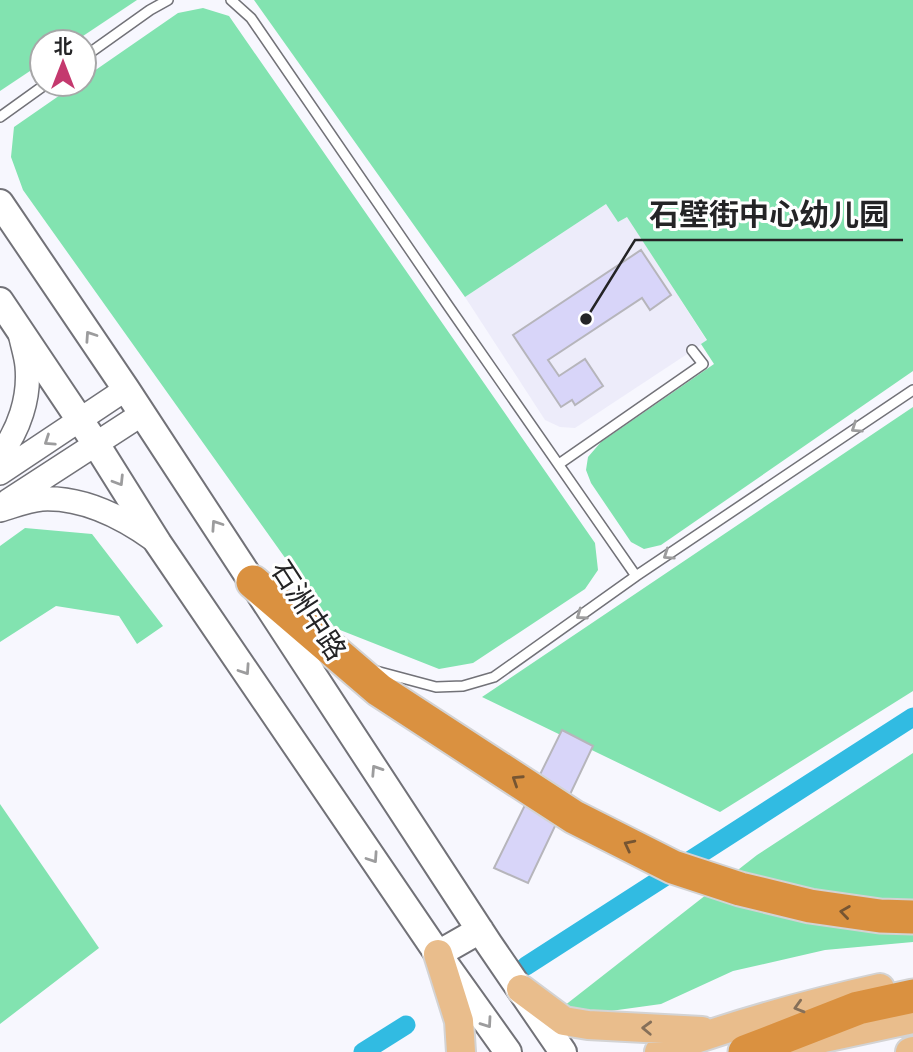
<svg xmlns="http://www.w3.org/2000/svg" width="913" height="1052" font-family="'Alegreya Sans','Noto Sans SC',sans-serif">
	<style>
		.built { fill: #edecfa }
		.grass { fill: #82e3b0 }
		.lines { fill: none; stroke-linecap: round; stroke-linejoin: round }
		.canal { stroke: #31bbe2; stroke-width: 19 }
		.building { fill: #d8d5f9; stroke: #b6b5bb; stroke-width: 2 }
		.service-casing { stroke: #727278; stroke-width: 12 }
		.tertiary-casing { stroke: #727278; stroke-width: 26 }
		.secondary-casing { stroke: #727278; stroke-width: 30 }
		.primary-casing { stroke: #d3d3d4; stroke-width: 32 }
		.motorway-casing { stroke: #d3d3d4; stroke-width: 37 }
		.service { stroke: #fff; stroke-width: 9 }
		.tertiary { stroke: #fff; stroke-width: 23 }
		.secondary { stroke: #fff; stroke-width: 26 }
		.primary { stroke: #e9bd8c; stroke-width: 28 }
		.motorway { stroke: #da9140; stroke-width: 33 }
		.oneway { stroke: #9c9c9d }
		.oneway2 { stroke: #765532 }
		.oneway3 { stroke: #867059 }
		.labels { text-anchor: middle; stroke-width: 6; stroke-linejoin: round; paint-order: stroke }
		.street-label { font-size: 28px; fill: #242426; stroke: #fff }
		.leader { fill: none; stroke: #242426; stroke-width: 2.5 }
		.callout-dot { fill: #242426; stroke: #fff; stroke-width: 2.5 }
		.callout-label { font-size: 30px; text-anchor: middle; font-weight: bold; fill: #242426; stroke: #fff; stroke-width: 6; stroke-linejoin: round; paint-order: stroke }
	</style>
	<rect width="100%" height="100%" fill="#f7f7fe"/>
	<path class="built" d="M606 204 627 216 707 341 575 428 560 427 545 420 465 297Z"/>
	<path class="grass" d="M0 0H137L74 42H42V63L0 91Z
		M254 0H913V371L661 545 644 549 631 542 591 483 586 470 588 457 601 442 714 364 701 344 707 340 627 217 618 222 606 204 465 297Z
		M203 8 229 16 595 543 598 570 585 589 473 663 439 669 335 628 23 190 11 157 14 127 76 84H84V78L178 13Z
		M913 407V691L720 812 482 697Z
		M25 528 92 534 163 626 137 644 119 616 56 606 0 642V546Z
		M913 753V942L825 950 733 971 661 1004 596 1013 564 1006 757 855Z
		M0 804 99 948 0 1024Z"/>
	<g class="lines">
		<path class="canal" d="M526 966 913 717
			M363 1052 406 1025"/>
	</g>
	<path class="building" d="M641 250 671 295 650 310 642 298 548 360 559 376 585 359 603 386 575 405 572 400 561 407 513 335Z
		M562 730 593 746 528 883 494 868Z"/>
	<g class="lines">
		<defs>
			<path id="service" d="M231 0 251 18 449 307 636 576
				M84 57 150 10 168 0
				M0 117 46 84
				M559 464 703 364 692 350
				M376 671 436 687 463 686 494 677 636 576 913 390"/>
			<path id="tertiary" d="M0 455C19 430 30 398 27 366 26 355 22 344 20 333
				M0 473 126 389
				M8 501 142 414
				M0 510C14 506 28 500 42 499 83 497 122 517 154 540"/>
			<path id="secondary" d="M0 203 126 389 489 944 563 1052
				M0 301 96 444 158 543 438 954 508 1052
				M438 954 480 930"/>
			<path id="primary" d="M438 954 459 1021 461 1052
				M521 989 564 1021 588 1025 702 1031
				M796 1044 913 1019
				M659 1052C732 1025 803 1005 880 988
				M910 1052 913 1051"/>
			<path id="motorway" d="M253 582 379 690 574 817 673 867 740 889 810 906 880 916 913 917
				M745 1052 858 1008 913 996"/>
		</defs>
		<use href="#service" class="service-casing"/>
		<use href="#tertiary" class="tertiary-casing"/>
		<use href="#secondary" class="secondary-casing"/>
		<use href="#primary" class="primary-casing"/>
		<use href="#motorway" class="motorway-casing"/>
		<use href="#service" class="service"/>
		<use href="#tertiary" class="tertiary"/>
		<use href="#secondary" class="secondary"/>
		<use href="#primary" class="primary"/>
		<use href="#motorway" class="motorway"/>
	</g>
	<defs><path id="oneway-chevron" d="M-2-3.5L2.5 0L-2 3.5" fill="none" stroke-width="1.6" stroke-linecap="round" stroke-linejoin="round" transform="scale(1.75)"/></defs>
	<g class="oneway">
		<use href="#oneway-chevron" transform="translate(90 336) rotate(-124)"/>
		<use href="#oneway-chevron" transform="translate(856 428) rotate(146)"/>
		<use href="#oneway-chevron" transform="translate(49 441) rotate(146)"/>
		<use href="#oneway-chevron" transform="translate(119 481) rotate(58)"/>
		<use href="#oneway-chevron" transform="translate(216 525) rotate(-124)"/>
		<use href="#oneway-chevron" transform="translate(668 555) rotate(146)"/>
		<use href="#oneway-chevron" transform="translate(581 615) rotate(145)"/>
		<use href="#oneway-chevron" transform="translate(245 670) rotate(56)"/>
		<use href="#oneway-chevron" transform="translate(376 770) rotate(-123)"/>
		<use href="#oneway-chevron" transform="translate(373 858) rotate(56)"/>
		<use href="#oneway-chevron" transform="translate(487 1023) rotate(55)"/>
	</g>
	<g class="oneway2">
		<use href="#oneway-chevron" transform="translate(517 780) rotate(-147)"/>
		<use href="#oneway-chevron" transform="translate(629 845) rotate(-153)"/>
		<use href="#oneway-chevron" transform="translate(845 912) rotate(-172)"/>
	</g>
	<g class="oneway3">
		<use href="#oneway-chevron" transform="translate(799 1007) rotate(164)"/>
		<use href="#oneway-chevron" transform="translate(647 1028) rotate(-178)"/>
	</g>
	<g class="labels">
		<g class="street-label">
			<text transform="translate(309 610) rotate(57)" y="10">石洲中路</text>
		</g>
	</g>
	<path class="leader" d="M586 319L635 240H903"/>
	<circle class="callout-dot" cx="586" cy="319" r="7"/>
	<g class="callout-label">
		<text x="769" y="225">石壁街中心幼儿园</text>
	</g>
	<g transform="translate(63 63)"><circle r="33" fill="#ffffff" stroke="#a7a7a8" stroke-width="2"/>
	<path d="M0-5L12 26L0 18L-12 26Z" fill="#c4396e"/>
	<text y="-10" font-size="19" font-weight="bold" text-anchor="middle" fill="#242426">北</text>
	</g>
</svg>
